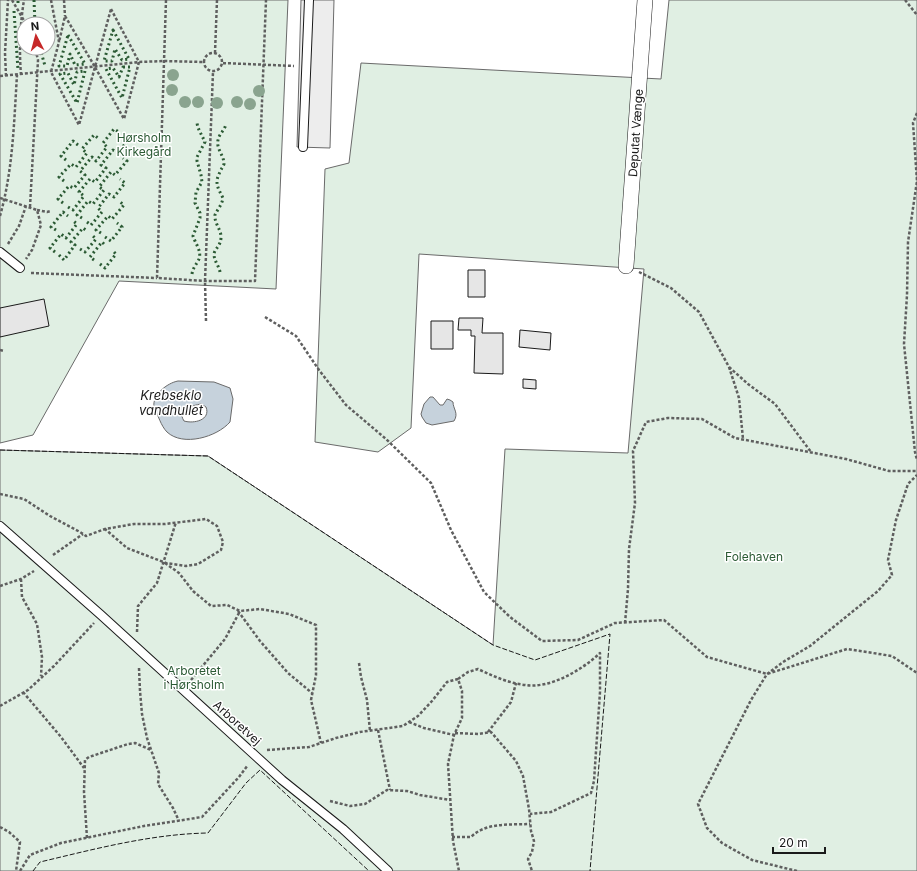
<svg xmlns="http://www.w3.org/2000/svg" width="917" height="871" font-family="Inter,sans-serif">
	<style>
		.green { fill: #e0efe3; stroke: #6a6a6a; fill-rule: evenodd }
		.parking { fill: #ededed; stroke: #6a6a6a }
		.water { fill: #c6d2dc; stroke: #6a6a6a; fill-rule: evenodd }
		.building { fill: #e6e6e6; stroke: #1a1a1a }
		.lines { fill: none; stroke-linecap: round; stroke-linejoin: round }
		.lane-casing { stroke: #1a1a1a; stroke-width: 10 }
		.street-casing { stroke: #1a1a1a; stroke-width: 16 }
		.path { stroke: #5f5f5f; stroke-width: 2.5; stroke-dasharray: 3 2; stroke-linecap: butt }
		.lane { stroke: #fff; stroke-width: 8 }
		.street { stroke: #fff; stroke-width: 15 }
		.hedge { stroke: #2b5a34; stroke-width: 3; stroke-dasharray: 2 3; stroke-linecap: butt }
		.fence { stroke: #1a1a1a; stroke-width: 1; stroke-dasharray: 5 2; stroke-linecap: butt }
		.tree { fill: #8aa48f }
		.labels { text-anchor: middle; stroke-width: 3; stroke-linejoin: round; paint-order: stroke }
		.street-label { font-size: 12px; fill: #1a1a1a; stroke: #fff }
		.park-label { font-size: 12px; fill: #2b5a34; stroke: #fff }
		.water-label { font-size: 13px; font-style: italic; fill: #1a1a1a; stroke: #fff }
	</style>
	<rect width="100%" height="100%" fill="#fff"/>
	<path class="green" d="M0 0H288L276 289 119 281 33 435 0 443ZM24 24H48V48H24Z
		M669 0H917V871H0V450L208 456 493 645 505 449 628 453 644 269 419 254 411 428 378 452 315 442 325 169 349 163 361 63 661 79Z"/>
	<path class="parking" d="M301 0H334L330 148 297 147Z"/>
	<path class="water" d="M178 381 214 382 230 388 233 399 230 422C217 437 183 447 167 432 161 426 158 415 154 407 152 395 167 383 178 381ZM201 404 206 407C211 420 194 424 184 421 176 408 192 406 201 404Z
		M430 397H433L440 405H443L447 399 450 400 453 402C453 409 459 413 454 421L432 425 426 423 422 417 421 414 424 404Z"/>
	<path class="building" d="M468 270H485V297H468Z
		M44 299 49 326 0 337V308Z
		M459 318H483L482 333H503V374L474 373 475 336H471V330H458Z
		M431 321H453V349H431Z
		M520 330 551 333 550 350 519 347Z
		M523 379 536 380V389L523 388Z"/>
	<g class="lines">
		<defs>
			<path id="lane" d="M303 147 309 0
				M0 252 20 268
				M0 526 101 615 282 780 343 829 388 871"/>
			<path id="street" d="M626 266 645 0"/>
		</defs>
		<use href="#lane" class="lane-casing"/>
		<use href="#street" class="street-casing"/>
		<path class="path" d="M12 0 26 24
			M51 0 59 42 51 72 79 125 95 67 65 16 59 42
			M64 0 65 16
			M166 0 157 278 205 281H255L266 0
			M905 0 917 15
			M111 9 139 62 124 119 95 67Z
			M204 62a9 9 0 1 1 18 0a9 9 0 1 1-18 0Z
			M215 53 217 0
			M223 63 294 66
			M21 75C19 50 20 25 24 0
			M0 76 139 62 164 61 204 62
			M6 76 5 53 8 0
			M917 113 913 123 917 181 908 242 907 295 904 344 915 452 917 460
			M0 198 37 210 41 225 32 250 26 259
			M30 207 38 60 35 48
			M37 210 47 212 51 211
			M0 216C13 170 14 122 17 75
			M8 244 19 226 26 206
			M639 272 671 288 699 312 729 367 739 398 743 439
			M31 273 157 278
			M265 317 296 336 319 370 346 405 386 439 431 483 451 530 484 592 510 617 542 641 578 640 615 623 664 620 707 657 767 674 847 649 892 656 917 673
			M206 321 205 281 213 72
			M0 350 4 351
			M729 367 748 384 775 404 811 452
			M0 494 24 499 50 516 80 532 86 536 105 529 134 524H165L206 519 217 526 223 542 221 550 198 564 186 566 166 563 127 548 105 529
			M53 555 83 534
			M165 563 179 573 193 591 211 606 227 605 240 611 260 609 289 614 316 625V675L311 700 321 743
			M21 579 22 597 37 624 42 657 41 676
			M0 586 21 579 34 571
			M238 611 260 641 288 673 312 693
			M625 623 628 589 629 549 635 503 633 451 646 422 668 418 702 419 735 438 846 459 889 471H917
			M137 632 138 606 157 583 176 522
			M359 663 361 677 367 700 370 731
			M139 668 140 691 142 714 147 738 159 773 158 784 173 808 179 821
			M458 679 468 672 478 669C493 676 508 683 525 685 550 689 582 670 600 653V692L594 781 591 793 551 812 530 814
			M191 680 225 639 239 613
			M23 692 61 737 84 768
			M0 706 28 690 54 666 94 623
			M409 722 424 728 454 735
			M378 730 390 790
			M488 732 511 702 516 683
			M455 733 478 734 491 732 516 761 523 776 529 809 531 831 534 841 532 852 528 859 532 871
			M267 750 309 747 336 738 360 732 403 726 418 716 432 701 447 682 458 679 462 691V718L454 735 448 764 453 841 459 871
			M330 801 350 806 365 804 387 790 407 791 420 795 450 800
			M0 827 9 832 20 842 16 871
			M452 837H471C486 822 510 825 530 824
			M87 838 84 792 85 760 89 757 128 744 135 743 151 750
			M20 871 30 855 61 843 144 826 202 817 239 777 248 765
			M797 871 752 860 722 843 707 828 698 804 751 700 767 674 783 662 810 646 878 591 892 575 888 560 896 520 908 484 917 475"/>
		<use href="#lane" class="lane"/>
		<use href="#street" class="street"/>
		<path class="hedge" d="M34 0 35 24
			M18 3V0
			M14 11 18 70
			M113 30 129 59 122 60 115 49 112 61H104Z
			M68 35 85 64 75 65 70 54 67 66H59Z
			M40 48 45 66
			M123 67H130L122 98 106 69 113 68 119 77Z
			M85 71 77 103 60 74 68 73 74 85 77 72Z
			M66 160 61 156 73 141 78 145
			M64 181 59 177 71 164 76 167 87 153 82 149 94 135 98 138
			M63 203 58 199 69 186 74 188 85 175 80 171 92 157 96 161 107 147 103 143 114 129 119 132
			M68 207 73 210 84 196 79 192 90 179 95 182 106 168 101 165 113 150 118 153 128 140 124 136
			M82 218 77 215 88 201 93 204 104 190 99 187 111 172 115 175 127 161 123 158
			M87 222 91 225 102 212 98 208 109 194 114 197 125 183 120 179
			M56 230 51 227 63 212 68 216
			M101 233 96 230 108 216 112 219 124 205 119 201
			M105 237 111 241 122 227 117 223
			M80 249 85 252 96 239 92 235
			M55 252 50 248 61 234 66 238 77 224 72 220
			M59 255 64 260 75 245 71 242 83 228 87 231
			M94 260 90 257 102 242 106 246
			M100 264 105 268 116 254 112 250
			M220 272C219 266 214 261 214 254 215 248 221 246 221 237 221 229 214 223 215 215 217 210 222 205 223 198 218 188 214 183 220 172 221 169 223 167 224 164 224 155 216 149 218 140 219 134 225 130 226 124
			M192 274C193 267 197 264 199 259 202 251 195 243 193 236L200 218V213L195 203 196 192 202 182 201 175 197 161V157L205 142C202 135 198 130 197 123"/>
		<path class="fence" d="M0 450 208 456 493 645 535 660 610 634 590 871
			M33 871 40 862C95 849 151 834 208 833L246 783 260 770 369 871"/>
	</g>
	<g class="tree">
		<circle cx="173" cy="75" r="6"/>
		<circle cx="172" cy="90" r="6"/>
		<circle cx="259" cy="91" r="6"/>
		<circle cx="185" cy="102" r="6"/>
		<circle cx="198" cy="102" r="6"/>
		<circle cx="237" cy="102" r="6"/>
		<circle cx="217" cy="103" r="6"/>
		<circle cx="250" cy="104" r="6"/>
	</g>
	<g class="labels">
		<g class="street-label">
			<text transform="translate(636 133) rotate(-86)" y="4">Deputat Vænge</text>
			<text transform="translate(237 723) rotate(42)" y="4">Arboretvej</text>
		</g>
		<g class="park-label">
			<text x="144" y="142">Hørsholm<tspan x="144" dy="14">Kirkegård</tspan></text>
			<text x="754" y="561">Folehaven</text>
			<text x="194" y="675">Arboretet<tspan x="194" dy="14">i Hørsholm</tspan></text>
		</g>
		<g class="water-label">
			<text x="171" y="400">Krebseklo<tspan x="171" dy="15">vandhullet</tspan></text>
		</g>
	</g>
	<g transform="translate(36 36) rotate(354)"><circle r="19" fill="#ffffff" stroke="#a3a3a3"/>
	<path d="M0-3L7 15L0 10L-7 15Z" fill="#c62828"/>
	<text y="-6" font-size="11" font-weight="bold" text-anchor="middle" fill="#1a1a1a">N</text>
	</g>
	<path d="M773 847v6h52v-6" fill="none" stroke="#1a1a1a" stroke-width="2"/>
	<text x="779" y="847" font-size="12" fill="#1a1a1a" stroke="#ffffff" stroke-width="3" paint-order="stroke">20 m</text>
</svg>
